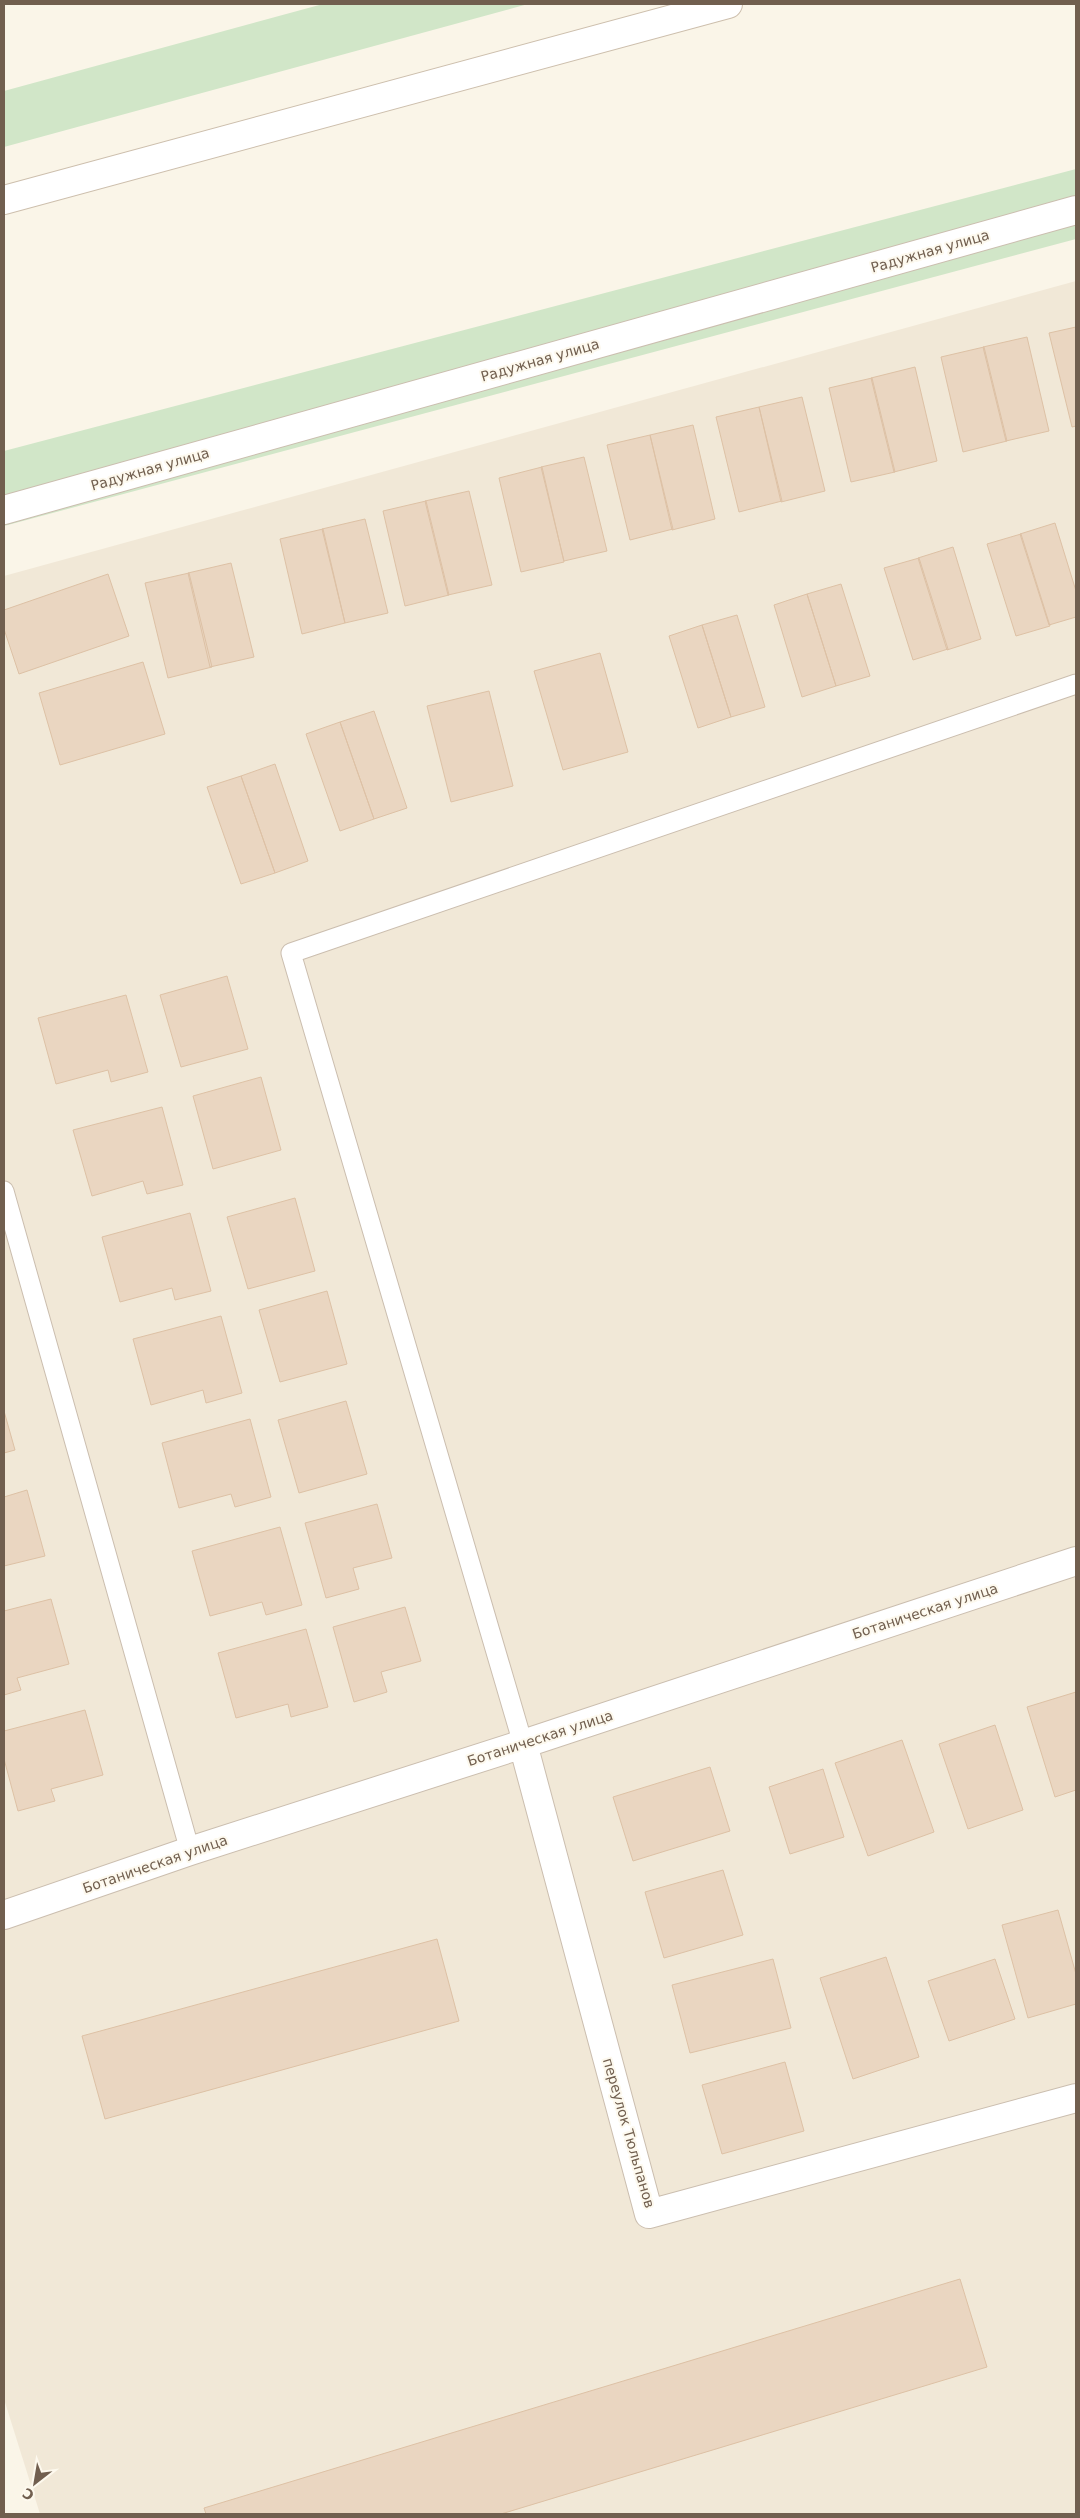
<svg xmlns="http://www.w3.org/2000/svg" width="1080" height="2518" font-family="'DejaVu Sans',sans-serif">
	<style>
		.residential { fill: #f1e8d7 }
		.green { fill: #d1e6c8 }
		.building { fill: #ead6c1; stroke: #ddc1a5 }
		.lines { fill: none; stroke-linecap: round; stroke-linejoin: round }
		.lane-casing { stroke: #cbbeaf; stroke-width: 21 }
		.street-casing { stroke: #cbbeaf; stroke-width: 30 }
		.secondary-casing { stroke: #cdbfad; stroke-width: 30 }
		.lane { stroke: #fff; stroke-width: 19 }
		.street { stroke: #fff; stroke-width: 28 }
		.secondary { stroke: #fff; stroke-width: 28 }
		.labels { text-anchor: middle; stroke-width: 4; stroke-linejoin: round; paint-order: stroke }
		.street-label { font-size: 14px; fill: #715f4f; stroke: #fdf9ee }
	</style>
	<rect width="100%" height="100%" fill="#faf5e8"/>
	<path class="residential" d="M1076 281V2514H40L4 2399V576Z"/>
	<path class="green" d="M323 4H528L4 147V91Z
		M1076 169V239L4 526V451Z"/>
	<path class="building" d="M1076 327V426L1072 427 1049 333Z
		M1027 337 1049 431 1006 441 983 347Z
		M984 347 1007 441 963 452 941 357Z
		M915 367 937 461 894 472 871 378Z
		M872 378 895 472 851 482 829 388Z
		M802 397 825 491 781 502 759 407Z
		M759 407 782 501 739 512 716 417Z
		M693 425 715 519 672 530 650 435Z
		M650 435 673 529 630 540 607 445Z
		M584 457 607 551 564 561 541 467Z
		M542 467 564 562 521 572 499 478Z
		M469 491 492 585 448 595 425 501Z
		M426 501 449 595 405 606 383 511Z
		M365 519 388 613 345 623 322 529Z
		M1055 523 1076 591V617L1049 625 1020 534Z
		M323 529 345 623 302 634 280 539Z
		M1021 534 1050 626 1016 636 987 544Z
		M953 547 981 639 947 650 918 558Z
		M919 558 948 649 913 660 884 568Z
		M231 563 254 657 210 667 188 573Z
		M189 573 212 667 168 678 145 583Z
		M108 574 129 636 19 674 4 629V610Z
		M841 584 870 676 836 686 807 594Z
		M807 594 836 686 802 697 774 605Z
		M737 615 765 707 731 717 702 625Z
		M702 625 731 717 698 728 669 636Z
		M600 653 628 752 563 770 534 671Z
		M143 662 165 734 60 765 39 693Z
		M489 691 513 786 451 802 427 706Z
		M374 711 407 808 374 819 340 722Z
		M340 722 374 819 340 831 306 734Z
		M275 764 308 861 275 873 241 776Z
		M241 776 275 873 241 884 207 787Z
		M227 976 248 1049 181 1067 160 995Z
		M126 995 148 1072 111 1082 108 1070 56 1084 38 1018Z
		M261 1077 281 1150 213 1169 193 1096Z
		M162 1107 183 1185 147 1194 143 1181 92 1196 73 1130Z
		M295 1198 315 1271 248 1289 227 1217Z
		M190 1213 211 1291 175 1300 172 1288 120 1302 102 1237Z
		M327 1291 347 1364 280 1382 259 1310Z
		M221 1316 242 1393 206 1403 203 1390 151 1405 133 1339Z
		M346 1401 367 1474 299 1493 278 1420Z
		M4 1411 15 1450 4 1453Z
		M250 1419 271 1497 235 1507 231 1494 179 1508 162 1443Z
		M27 1490 45 1556 4 1566V1497Z
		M377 1504 392 1558 353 1568 359 1589 326 1598 305 1523Z
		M280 1527 302 1605 266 1615 262 1602 210 1616 192 1551Z
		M51 1599 69 1664 17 1678 21 1690 4 1695V1611Z
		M405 1607 421 1661 381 1672 387 1692 354 1702 333 1627Z
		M306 1629 328 1707 291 1717 288 1704 236 1718 218 1653Z
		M1076 1692V1790L1055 1797 1027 1707Z
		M85 1710 103 1775 51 1789 55 1801 18 1811 4 1759V1731Z
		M995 1725 1023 1810 968 1829 939 1744Z
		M902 1740 934 1832 868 1856 835 1763Z
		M710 1767 730 1831 633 1861 613 1797Z
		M823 1769 844 1837 790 1854 769 1787Z
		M723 1870 743 1935 664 1958 645 1892Z
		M1058 1910 1076 1974V2004L1028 2018 1002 1925Z
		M437 1939 459 2021 105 2119 82 2036Z
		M886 1957 919 2057 853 2079 820 1978Z
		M773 1959 791 2028 690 2053 672 1985Z
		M995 1959 1015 2019 949 2041 928 1981Z
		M785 2062 804 2131 722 2154 702 2085Z
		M960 2279 987 2367 501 2514H206L204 2508Z"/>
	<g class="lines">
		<defs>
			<path id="lane" d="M4 1191 190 1851
				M523 1744 291 953 1076 684"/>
			<path id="street" d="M4 510 1076 210
				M523 1744 649 2214 1076 2098
				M4 1915 190 1851 523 1744 1076 1561"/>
			<path id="secondary" d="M4 200 728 4"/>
		</defs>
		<use href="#lane" class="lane-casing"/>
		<use href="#street" class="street-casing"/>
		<use href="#secondary" class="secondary-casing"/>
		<use href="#lane" class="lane"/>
		<use href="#street" class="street"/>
		<use href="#secondary" class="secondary"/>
	</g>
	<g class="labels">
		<g class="street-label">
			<text transform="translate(930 251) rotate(-16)" y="5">Радужная улица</text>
			<text transform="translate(540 360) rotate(-16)" y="5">Радужная улица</text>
			<text transform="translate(150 469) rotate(-16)" y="5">Радужная улица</text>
			<text transform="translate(925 1611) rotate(-18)" y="5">Ботаническая улица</text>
			<text transform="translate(540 1738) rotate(-18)" y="5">Ботаническая улица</text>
			<text transform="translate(155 1864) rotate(-19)" y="5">Ботаническая улица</text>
			<text transform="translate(629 2133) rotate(74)" y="5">переулок Тюльпанов</text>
		</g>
	</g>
	<rect width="1080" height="2518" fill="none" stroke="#715f4f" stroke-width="10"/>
	<g transform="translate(35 2483) rotate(211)" stroke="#fdf9ee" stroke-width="4" paint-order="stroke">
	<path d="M0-4L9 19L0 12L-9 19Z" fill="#715f4f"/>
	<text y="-8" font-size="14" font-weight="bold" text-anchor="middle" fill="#715f4f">С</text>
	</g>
</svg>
